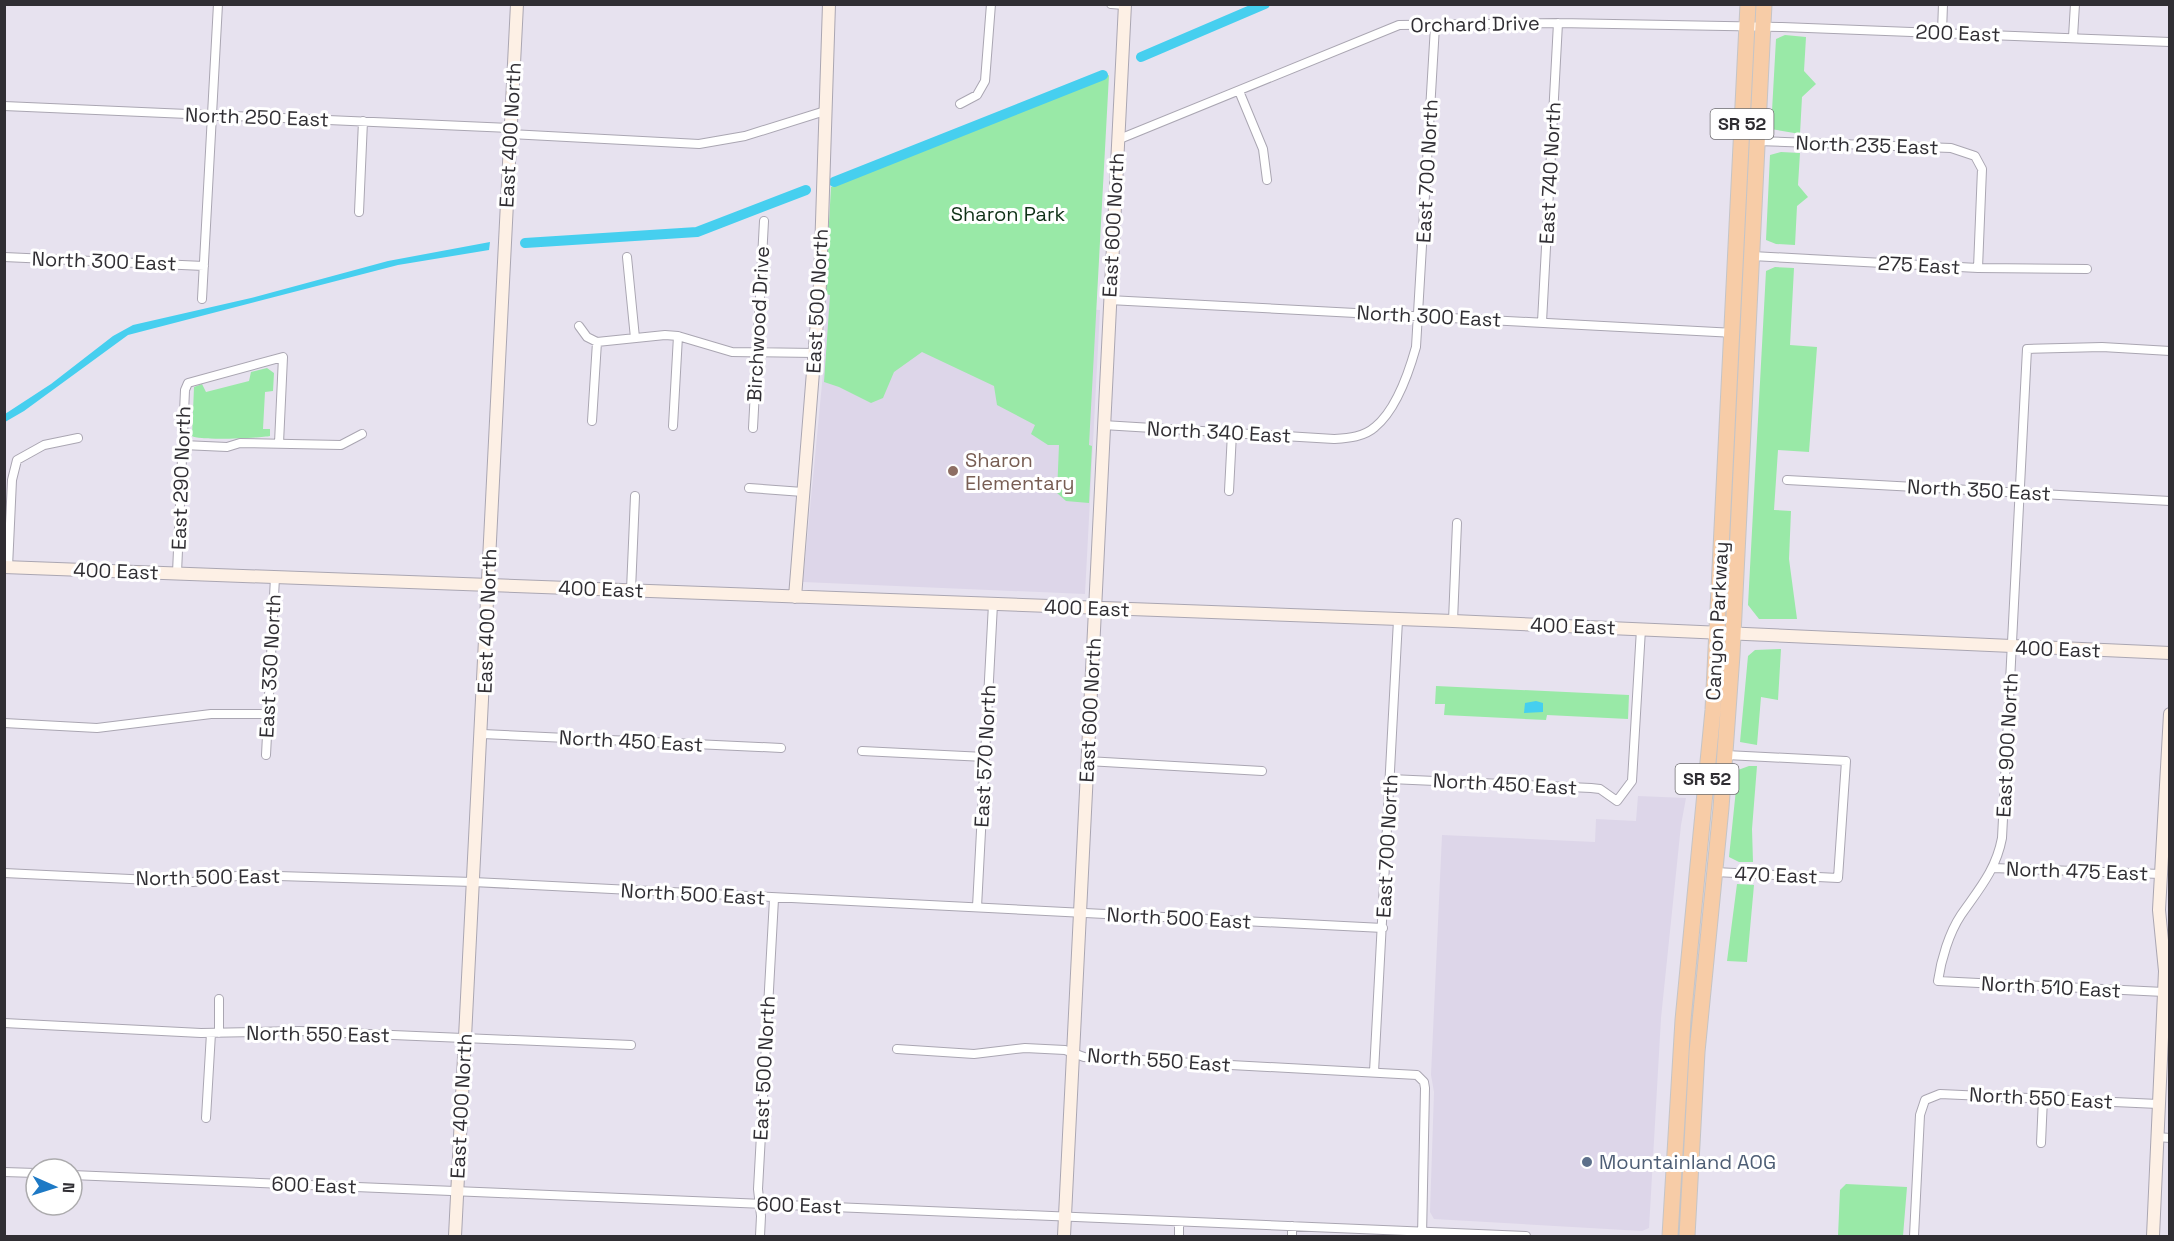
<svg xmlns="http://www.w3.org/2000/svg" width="2174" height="1241" font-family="'Space Grotesk',sans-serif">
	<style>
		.built { fill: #ddd6e9 }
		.green { fill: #99e9a7 }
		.water { fill: #46cfef }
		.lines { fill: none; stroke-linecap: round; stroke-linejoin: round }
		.canal { stroke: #46cfef; stroke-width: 10 }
		.street-casing { stroke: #aaa6b2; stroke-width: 10 }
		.secondary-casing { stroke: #aaa6b2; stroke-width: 14 }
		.highway-casing { stroke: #c5c4c6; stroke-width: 17 }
		.street { stroke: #fff; stroke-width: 8 }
		.secondary { stroke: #fdf0e5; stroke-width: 12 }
		.highway { stroke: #f7cca7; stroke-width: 15 }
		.education-dot { fill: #8d6e63; stroke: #fff; stroke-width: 2 }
		.service-dot { fill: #5c6f8a; stroke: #fff; stroke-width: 2 }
		.labels { text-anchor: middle; stroke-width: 6; stroke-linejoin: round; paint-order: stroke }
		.shield { fill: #fff; stroke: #6e6d70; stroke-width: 1.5 }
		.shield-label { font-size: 18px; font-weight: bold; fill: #302e33 }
		.street-label { font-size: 20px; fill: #302e33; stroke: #fff }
		.park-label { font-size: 20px; fill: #0f3117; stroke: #fff }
		.education-label { font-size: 20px; fill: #785e54; stroke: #fff; text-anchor: start }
		.service-label { font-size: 20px; fill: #4e5e75; stroke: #fff; text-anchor: start }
	</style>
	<rect width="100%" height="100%" fill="#e7e2ef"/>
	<path class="built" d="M825 294 1100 310 1085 594 803 582 824 363Z
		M1638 796 1686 798 1681 825 1661 1018 1649 1228 1642 1231 1434 1219 1430 1212 1434 1092 1431 1075 1442 835 1595 842 1596 819 1636 821Z"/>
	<path class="green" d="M1785 35 1806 37 1804 71 1816 84 1802 97 1800 134 1771 129 1776 39Z
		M1109 75 1089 445 1092 446 1089 503 1066 501 1057 493 1059 445H1048L1031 434 1035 425 997 405 994 386 922 352 894 372 883 398 871 403 839 387 824 382 830 295 825 294 831 187Z
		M1781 152 1800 153 1798 185 1808 197 1797 206 1795 245 1776 244 1766 240 1770 155Z
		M1775 267 1794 268 1790 345 1817 347 1809 452 1778 450 1774 510 1791 511 1789 559 1797 619H1759L1748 605 1766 271Z
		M267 368 274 373 273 391 265 392 263 429H270V436C260 438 199 441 192 436L194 387 202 384 206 392 249 381 251 372Z
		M1781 649 1778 700 1761 697 1757 745 1740 742 1748 656 1755 650Z
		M1436 686 1629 695 1628 719 1547 715 1546 720 1444 715 1445 704H1435Z
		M1749 766H1757L1752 829 1753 862H1739L1729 857 1738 770Z
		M1737 884 1754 885 1747 962 1727 961Z
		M1846 1184 1907 1187 1903 1236H1838L1840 1190Z"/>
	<path class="water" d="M490 242 489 250 398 265 128 335 24 411 5 422V414L51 384 113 336 133 325 251 298 388 261Z
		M1536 701 1543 703V712L1524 713 1525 703Z"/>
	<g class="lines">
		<path class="canal" d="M1141 57 1265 4
			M834 182 1103 75
			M525 243 697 232 806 190"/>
		<defs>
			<path id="street" d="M1111 4 1124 5
				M1942 32 1943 4
				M2073 37 2075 4
				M1239 91 1263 149 1267 180
				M960 104 977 95 985 81 991 4
				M4 106 510 128
				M510 134 699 144 745 136 825 111
				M1117 140 1399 25 1558 23 1782 27 2170 42
				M1757 141 1951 148 1975 156 1982 169 1978 268
				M359 212 363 121
				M1752 256 1978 268 2087 269
				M4 257 204 266
				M627 257 635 338
				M202 299 218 4
				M1109 300 1735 333
				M1542 322 1558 23
				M579 326 587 337 597 342 665 335 678 336 732 352 815 353
				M592 421 597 342
				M1103 425 1334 439C1348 438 1364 437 1375 427 1397 409 1409 372 1416 347L1435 26
				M673 426 678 336
				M753 428 764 221
				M183 445 227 447 240 443 341 445 362 434
				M1787 480 2170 501
				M749 488 803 492
				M1229 491 1232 433
				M8 567 12 480 17 460 44 445 78 438
				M177 573 185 390 188 383 283 357 279 443
				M631 590 635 496
				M1453 621 1457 523
				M4 723 97 728 211 714H268
				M482 734 781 748
				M862 751 985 757
				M266 755 275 577
				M1087 761 1262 771
				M1390 779 1591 788 1600 789 1617 801 1632 781 1641 629
				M1993 868 2161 874
				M1715 872 1838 878 1846 761 1726 755
				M4 873 193 882 244 875 473 882 1383 928
				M977 907 993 604
				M2164 992 1938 981C1941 960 1949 933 1961 915 1979 889 1996 870 2002 838L2027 349 2102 347 2170 351
				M4 1023 201 1033 299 1031 631 1045
				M219 1033V999
				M897 1049 974 1054 1025 1048 1065 1050 1084 1057 1417 1075 1424 1082 1425 1088 1422 1236
				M1374 1072 1398 620
				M206 1118 211 1033
				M2157 1137 2170 1138
				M2041 1143 2043 1098
				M4 1172 36 1173
				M72 1175 1526 1236
				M760 1236 761 1216 758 1189 774 899
				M1179 1236V1222
				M1292 1236V1226
				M1914 1236 1920 1115 1925 1100 1940 1094 2158 1104"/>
			<path id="secondary" d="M4 567 1453 621 2170 653
				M795 597 820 284 829 4
				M455 1236 517 4
				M1064 1236 1125 4
				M2153 1236 2165 971 2159 910 2170 714"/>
			<path id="highway" d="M1670 1236 1683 1020 1713 710 1748 4
				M1687 1236 1697 1052 1721 808 1732 655 1764 4"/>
		</defs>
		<use href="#street" class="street-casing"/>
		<use href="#secondary" class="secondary-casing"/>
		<use href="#highway" class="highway-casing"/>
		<use href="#street" class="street"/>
		<use href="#secondary" class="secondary"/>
		<use href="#highway" class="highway"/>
	</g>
	<circle class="education-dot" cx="953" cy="471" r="6"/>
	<circle class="service-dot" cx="1587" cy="1162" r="6"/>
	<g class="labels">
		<g class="shield">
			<rect x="1710.5" y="109" width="63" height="30" rx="4.5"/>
			<rect x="1675.5" y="764" width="63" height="30" rx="4.5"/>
		</g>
		<g class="shield-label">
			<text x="1742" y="130">SR 52</text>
			<text x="1707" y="785">SR 52</text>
		</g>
		<g class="street-label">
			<text transform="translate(1475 24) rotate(-1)" y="7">Orchard Drive</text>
			<text transform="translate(1958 33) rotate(2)" y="7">200 East</text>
			<text transform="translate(257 117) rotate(2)" y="7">North 250 East</text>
			<text transform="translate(510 135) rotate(-87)" y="7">East 400 North</text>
			<text transform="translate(1867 145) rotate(2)" y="7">North 235 East</text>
			<text transform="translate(1427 171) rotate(-87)" y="7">East 700 North</text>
			<text transform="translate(1550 173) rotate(-87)" y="7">East 740 North</text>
			<text transform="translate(1113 225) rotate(-87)" y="7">East 600 North</text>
			<text transform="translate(104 261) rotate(2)" y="7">North 300 East</text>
			<text transform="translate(1919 265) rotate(3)" y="7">275 East</text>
			<text transform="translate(817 301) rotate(-87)" y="7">East 500 North</text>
			<text transform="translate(1429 316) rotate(3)" y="7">North 300 East</text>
			<text transform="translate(758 324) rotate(-87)" y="7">Birchwood Drive</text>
			<text transform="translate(1219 432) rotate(3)" y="7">North 340 East</text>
			<text transform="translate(181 478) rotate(-88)" y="7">East 290 North</text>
			<text transform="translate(1979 490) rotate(3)" y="7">North 350 East</text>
			<text transform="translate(116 571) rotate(2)" y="7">400 East</text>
			<text transform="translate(601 589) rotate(2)" y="7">400 East</text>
			<text transform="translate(1087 608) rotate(2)" y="7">400 East</text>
			<text transform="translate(487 621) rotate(-88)" y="7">East 400 North</text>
			<text transform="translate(1717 621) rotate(-87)" y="7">Canyon Parkway</text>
			<text transform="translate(1573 626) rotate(2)" y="7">400 East</text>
			<text transform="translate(2058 649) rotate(2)" y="7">400 East</text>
			<text transform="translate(270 666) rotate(-87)" y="7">East 330 North</text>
			<text transform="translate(1090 710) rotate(-87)" y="7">East 600 North</text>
			<text transform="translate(631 741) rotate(3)" y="7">North 450 East</text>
			<text transform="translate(2007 745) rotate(-87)" y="7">East 900 North</text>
			<text transform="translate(985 756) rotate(-87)" y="7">East 570 North</text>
			<text transform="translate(1505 784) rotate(3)" y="7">North 450 East</text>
			<text transform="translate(1387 846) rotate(-87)" y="7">East 700 North</text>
			<text transform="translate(2077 871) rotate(2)" y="7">North 475 East</text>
			<text transform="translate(1776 875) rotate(2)" y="7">470 East</text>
			<text transform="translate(208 877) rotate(-1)" y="7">North 500 East</text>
			<text transform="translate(693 894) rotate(3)" y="7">North 500 East</text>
			<text transform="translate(1179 918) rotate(3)" y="7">North 500 East</text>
			<text transform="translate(2051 987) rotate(3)" y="7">North 510 East</text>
			<text transform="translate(318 1034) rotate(1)" y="7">North 550 East</text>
			<text transform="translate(1159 1060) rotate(4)" y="7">North 550 East</text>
			<text transform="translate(764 1068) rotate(-87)" y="7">East 500 North</text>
			<text transform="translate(2041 1098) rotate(3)" y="7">North 550 East</text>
			<text transform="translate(461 1106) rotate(-87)" y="7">East 400 North</text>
			<text transform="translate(314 1185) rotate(2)" y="7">600 East</text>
			<text transform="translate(799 1205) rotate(2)" y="7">600 East</text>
		</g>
		<g class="park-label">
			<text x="1008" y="221">Sharon Park</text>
		</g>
		<g class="education-label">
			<text x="965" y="467">Sharon<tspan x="965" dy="23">Elementary</tspan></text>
		</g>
		<g class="service-label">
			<text x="1599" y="1169">Mountainland AOG</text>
		</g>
	</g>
	<rect width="2174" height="1241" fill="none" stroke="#302e33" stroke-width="12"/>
	<g transform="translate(54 1187) rotate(93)"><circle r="28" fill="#ffffff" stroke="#acabad" stroke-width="1.5"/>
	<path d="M0-4.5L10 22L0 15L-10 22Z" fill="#1d79c5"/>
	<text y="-9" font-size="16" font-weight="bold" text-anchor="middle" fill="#302e33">N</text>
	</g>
</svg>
